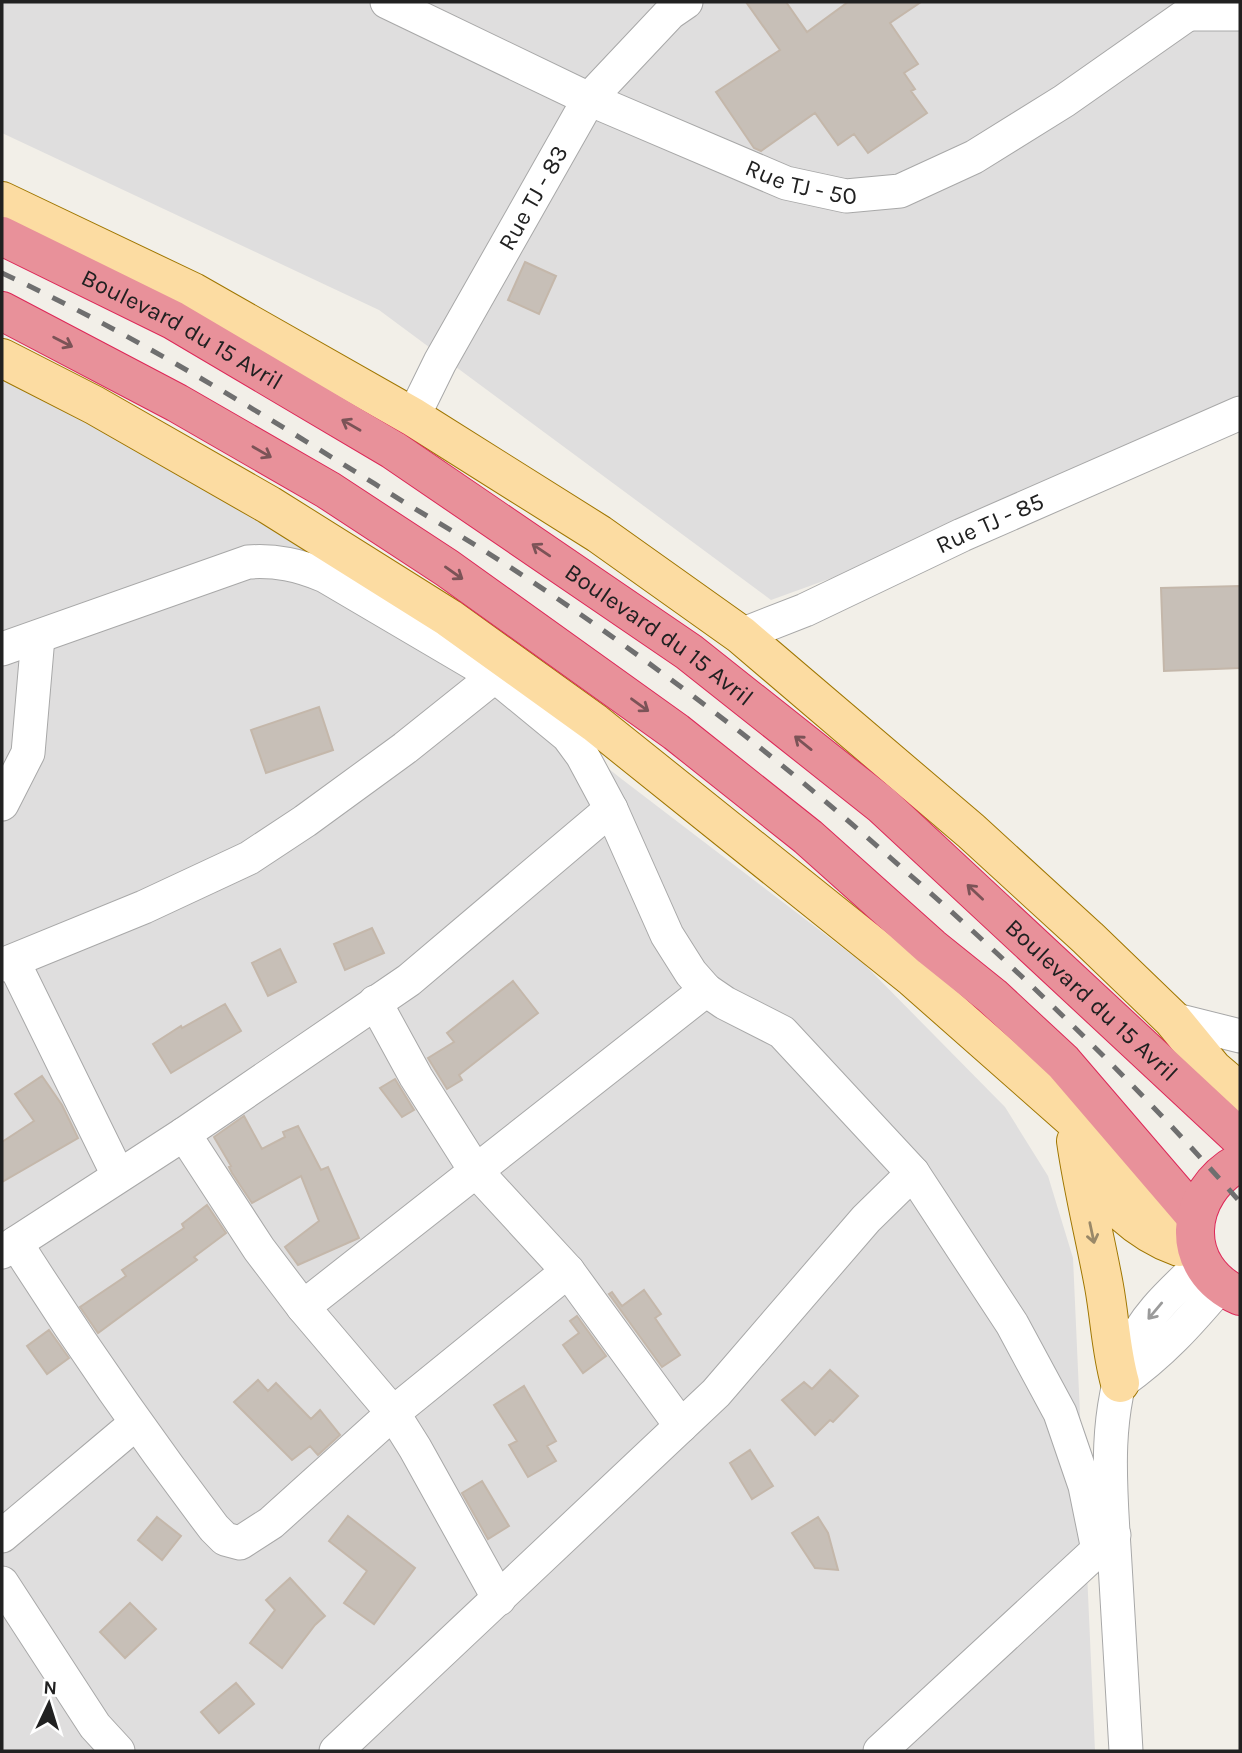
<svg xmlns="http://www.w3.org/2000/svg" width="1242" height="1753" font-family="Karla,sans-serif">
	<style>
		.residential { fill: #dfdede }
		.building { fill: #c7bfb7; stroke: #c4b7aa; stroke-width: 2 }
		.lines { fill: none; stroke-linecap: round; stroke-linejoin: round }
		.minor-casing { stroke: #a8a8a8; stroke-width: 35 }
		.major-casing { stroke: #9f7600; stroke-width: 40 }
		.highway-casing { stroke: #dd2858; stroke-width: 40 }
		.minor { stroke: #fff; stroke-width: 33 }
		.major { stroke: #fcdca2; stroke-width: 38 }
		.highway { stroke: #e8919a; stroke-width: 38 }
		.rail { stroke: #6f6f6f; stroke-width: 5; stroke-dasharray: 14 14; stroke-linecap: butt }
		.oneway { stroke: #7b5357 }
		.oneway2 { stroke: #998868 }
		.oneway3 { stroke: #9b9b9b }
		.labels { text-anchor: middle; stroke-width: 5; stroke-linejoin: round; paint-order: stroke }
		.street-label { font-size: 24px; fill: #212121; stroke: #fff }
	</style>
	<rect width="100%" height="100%" fill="#f2efe8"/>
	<path class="residential" d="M2 2H1240V430L771 600 379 310 2 133Z
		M2 375 37 392 269 526 436 629 619 777 864 964 1005 1107 1048 1176 1073 1258 1095 1751H2Z"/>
	<path class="building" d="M746 2H786L807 32 848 2H921L890 23 918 64 904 73 915 89 911 91 927 113 868 153 854 134 838 145 815 113 761 151 754 148 716 92 780 50Z
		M525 262 556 276 539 314 508 300Z
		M1240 586V668L1164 671 1161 588Z
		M319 707 333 750 266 773 251 730Z
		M372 928 384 953 345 970 334 944Z
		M280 949 296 982 268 996 252 963Z
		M513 981 538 1013 459 1075 462 1080 447 1089 428 1058 454 1042 447 1033Z
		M225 1004 241 1031 171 1073 153 1044 181 1026 182 1028Z
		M42 1076 62 1105 78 1138 2 1182V1142L34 1121 15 1094Z
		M395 1079 414 1110 402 1117 380 1088Z
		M244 1116 262 1149 285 1137 283 1132 298 1126 321 1170 328 1167 359 1238 298 1265 285 1247 319 1221 301 1176 252 1203 232 1173 229 1167 231 1166 214 1137Z
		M207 1205 226 1233 194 1257 197 1260 98 1333 80 1307 126 1276 122 1270 184 1228 182 1224Z
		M644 1290 661 1314 655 1318 680 1355 662 1367 609 1294 612 1292 622 1306Z
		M577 1316 606 1356 583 1373 563 1345 579 1333 570 1321Z
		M49 1330 69 1358 47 1374 27 1346Z
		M830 1370 858 1396 833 1422 830 1420 815 1435 782 1400 804 1382 812 1389Z
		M258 1380 268 1391 276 1383 311 1419 320 1410 340 1435 318 1455 310 1446 292 1460 234 1402Z
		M524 1386 556 1441 547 1446 556 1461 528 1477 509 1445 517 1441 494 1405Z
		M750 1450 773 1486 752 1499 730 1463Z
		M482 1481 509 1526 488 1539 462 1493Z
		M348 1516 415 1568 374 1624 344 1603 367 1571 329 1541Z
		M157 1517 181 1536 162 1560 138 1540Z
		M818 1517 828 1533 838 1570 815 1568 792 1533Z
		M290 1578 325 1616 315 1625 282 1668 250 1643 275 1610 266 1600Z
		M130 1603 156 1629 125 1658 100 1632Z
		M236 1683 254 1704 219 1733 201 1712Z"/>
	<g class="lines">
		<defs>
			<g id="minor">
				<path id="s1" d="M387 2 589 99 786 183 846 196 900 191 974 157 1064 101 1188 14 1194 2"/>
				<path d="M1188 14H1240"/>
				<path id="s2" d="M413 417 440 362 589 99 670 13 686 2"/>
				<path id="s3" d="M741 635 805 610 962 535 1240 413"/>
				<path d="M2 649 248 562C276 560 299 565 325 576L495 676 568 736 582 755 611 809 667 935 691 973 706 990 725 1003 782 1032 913 1173 1012 1324 1060 1413 1085 1486 1098 1550"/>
				<path d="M2 804 28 753 38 637"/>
				<path d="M13 961 118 1175"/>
				<path d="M2 965 144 907 249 858 305 821 405 748 495 676"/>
				<path d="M375 1002 416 1077 475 1170 568 1271 681 1426"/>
				<path d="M1172 1019 1240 1036"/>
				<path d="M184 1134 259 1249 303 1307 393 1413 415 1448 499 1599"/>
				<path d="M16 1243C78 1341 144 1436 214 1528L225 1539 240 1543 271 1523 393 1413 568 1271"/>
				<path d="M2 1252 184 1134 409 980 611 809"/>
				<path d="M303 1307 706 990"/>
				<path d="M1120 1383C1162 1353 1188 1324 1221 1285"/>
				<path d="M2 1536 135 1424"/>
				<path d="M2 1583 95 1726 118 1751"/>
				<path d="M336 1751 716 1393 866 1219 913 1173"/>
				<path d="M880 1751 1114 1535"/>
				<path d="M1126 1751C1122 1689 1119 1626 1115 1564 1111 1494 1102 1420 1129 1352 1144 1315 1175 1289 1203 1262"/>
			</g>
			<path id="major" d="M2 201 193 292 413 417 599 534 741 635 971 831 1088 938 1172 1019 1213 1069 1233 1086 1240 1097
				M2 358 94 405 269 505 449 618 595 723 913 978 1092 1136 1150 1202 1195 1236
				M1076 1141C1083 1190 1095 1237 1104 1286 1110 1319 1111 1351 1120 1383
				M1086 1162C1105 1202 1138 1232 1179 1247"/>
			<g id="highway">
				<path id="s4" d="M2 236 173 320 393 450 689 652 882 805 1240 1138"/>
				<path d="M2 311 177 403 328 490 447 568 676 732 808 837 931 947 992 996 1063 1062 1196 1217"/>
				<path d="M1240 1162C1183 1193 1177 1268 1240 1296"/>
			</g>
		</defs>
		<use href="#minor" class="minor-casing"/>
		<use href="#major" class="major-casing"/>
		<use href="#highway" class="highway-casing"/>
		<use href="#minor" class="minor"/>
		<use href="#major" class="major"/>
		<use href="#highway" class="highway"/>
		<path class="rail" d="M2 273C135 335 259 412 383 489 416 510 450 529 483 550 571 605 657 668 739 731 794 774 848 820 901 867 1020 971 1136 1083 1240 1202"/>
	</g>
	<defs><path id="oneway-shaft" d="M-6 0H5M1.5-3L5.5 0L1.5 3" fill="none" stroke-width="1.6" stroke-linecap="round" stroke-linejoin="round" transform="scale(1.75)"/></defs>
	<g class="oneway">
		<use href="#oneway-shaft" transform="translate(63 342) rotate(27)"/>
		<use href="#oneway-shaft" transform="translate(351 425) rotate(-150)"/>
		<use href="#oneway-shaft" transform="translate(262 452) rotate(30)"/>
		<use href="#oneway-shaft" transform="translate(541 550) rotate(-146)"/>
		<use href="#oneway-shaft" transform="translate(454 573) rotate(35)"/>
		<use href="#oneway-shaft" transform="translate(640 705) rotate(36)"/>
		<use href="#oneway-shaft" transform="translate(803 743) rotate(-141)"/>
		<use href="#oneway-shaft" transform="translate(975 892) rotate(-137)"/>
	</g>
	<use class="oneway2" href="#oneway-shaft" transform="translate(1092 1233) rotate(78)"/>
	<use class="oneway3" href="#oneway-shaft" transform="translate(1155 1311) rotate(130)"/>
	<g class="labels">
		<g class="street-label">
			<text dy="8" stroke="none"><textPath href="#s1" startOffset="453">Rue TJ - 50</textPath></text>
			<text dy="8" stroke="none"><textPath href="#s2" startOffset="250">Rue TJ - 83</textPath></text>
			<text dy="8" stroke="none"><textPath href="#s4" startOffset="203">Boulevard du 15 Avril</textPath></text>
			<text dy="8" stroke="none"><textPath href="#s3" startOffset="273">Rue TJ - 85</textPath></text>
			<text dy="8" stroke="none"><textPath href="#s4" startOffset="770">Boulevard du 15 Avril</textPath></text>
			<text dy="8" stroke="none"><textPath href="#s4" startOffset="1337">Boulevard du 15 Avril</textPath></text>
		</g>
	</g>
	<rect width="1242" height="1753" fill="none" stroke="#212121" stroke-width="7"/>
	<g transform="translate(49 1704) rotate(4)" stroke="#ffffff" stroke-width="5" paint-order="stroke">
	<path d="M0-5L12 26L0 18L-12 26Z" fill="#212121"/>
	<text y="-10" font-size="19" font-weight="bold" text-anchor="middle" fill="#212121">N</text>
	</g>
</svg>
